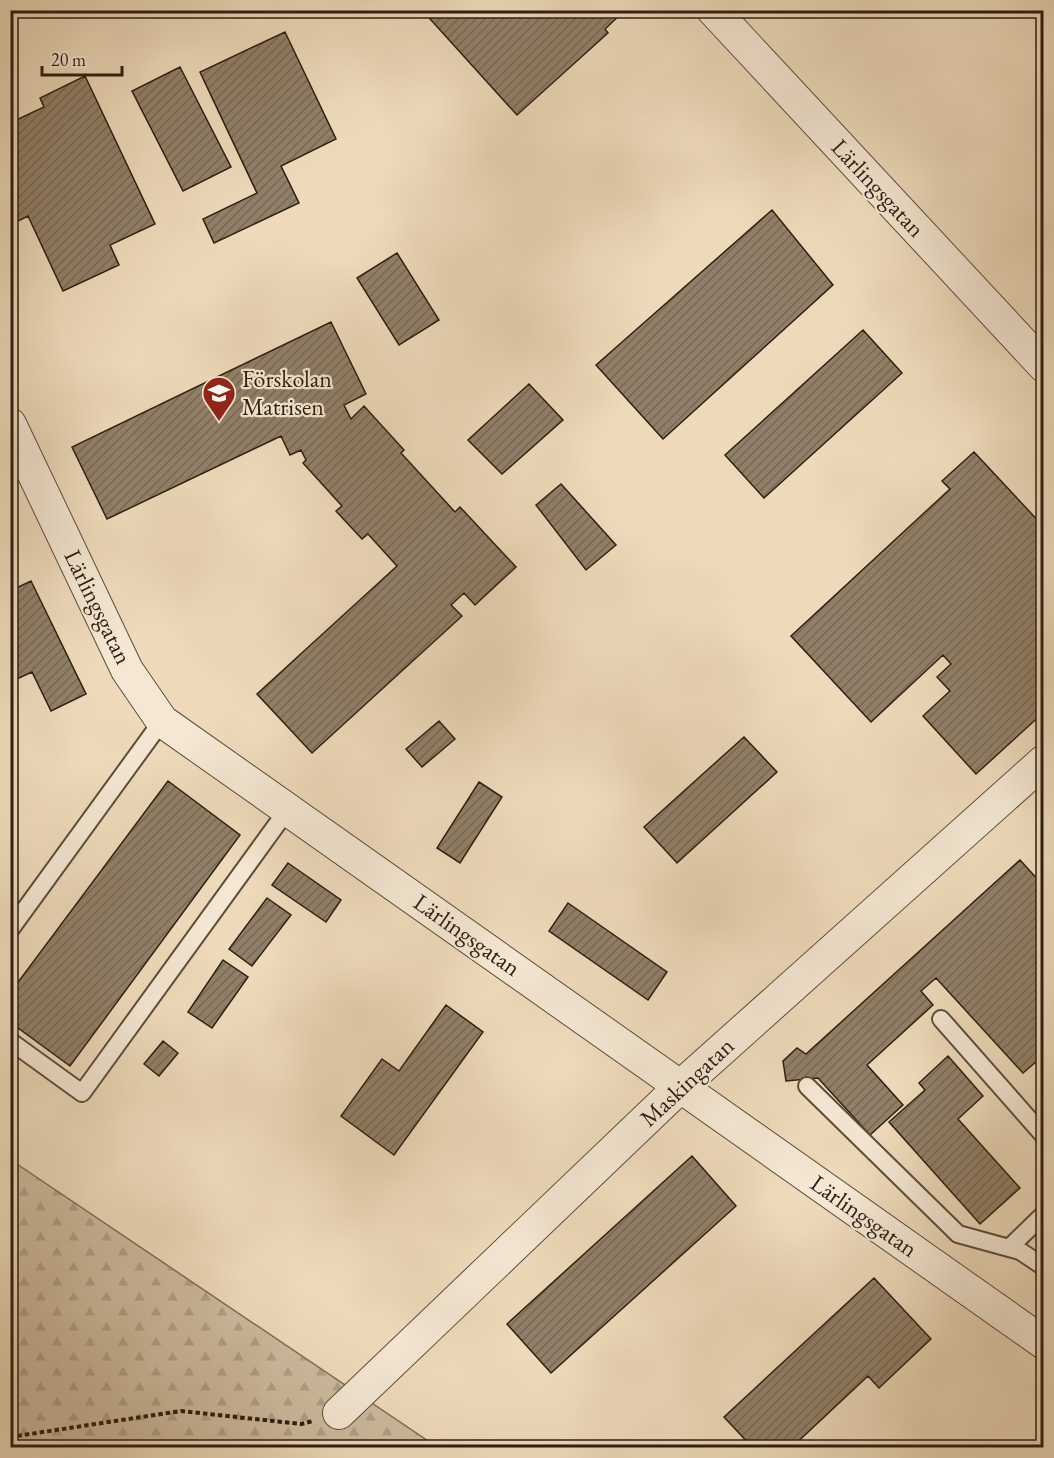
<svg xmlns="http://www.w3.org/2000/svg" width="1054" height="1458" font-family="'EB Garamond',serif">
	<style>
		.forest { fill: url(#forest-firs); stroke: #7d6c57; stroke-width: 1.5 }
		.building { fill: url(#building-hatch); stroke: #2d1e10; stroke-width: 1.5 }
		.lines { fill: none; stroke-linecap: round; stroke-linejoin: round }
		.service-casing { stroke: #5d4d3b; stroke-width: 20 }
		.minor-casing { stroke: #5d4d3b; stroke-width: 34 }
		.path { stroke: #2d1e10; stroke-width: 4; stroke-dasharray: 4.5 3; stroke-linecap: butt }
		.service { stroke: #f4e7d3; stroke-width: 16 }
		.minor { stroke: #f4e7d3; stroke-width: 32 }
		.labels { text-anchor: middle; stroke-width: 4.5; stroke-linejoin: round; paint-order: stroke }
		.street-label { font-size: 24px; fill: #2d1e10; stroke: #f4e7d3 }
		.poi-label { font-size: 24px; fill: #2d1e10; stroke: #f4e7d3; text-anchor: start }
	</style>
	<defs>
		<pattern id="forest-firs" width="22" height="20" patternUnits="userSpaceOnUse" patternTransform="scale(1.5)"><rect width="22" height="20" fill="#cdba9e"/><path d="M5 1l3.5 6h-7zM16 11l3.5 6h-7z" fill="#b09f87"/></pattern>
		<pattern id="building-hatch" width="6" height="6" patternUnits="userSpaceOnUse" patternTransform="scale(1.5)"><rect width="6" height="6" fill="#918069"/><path d="M-1 1l2-2M0 6l6-6M5 7l2-2" fill="none" stroke="#776855"/></pattern>
	</defs>
	<rect width="100%" height="100%" fill="#eedabb"/>
	<filter id="stains"><feTurbulence type="fractalNoise" baseFrequency=".00333" numOctaves="4"/><feColorMatrix values="0 0 0 0 .2 0 0 0 0 .09 0 0 0 0 .02 0 0 0 .5 -.17"/></filter>
	<radialGradient id="worn" r=".72"><stop offset=".6" stop-color="#630" stop-opacity="0"/><stop offset="1" stop-color="#630" stop-opacity=".3"/></radialGradient>
	<path class="forest" d="M11 1160 437 1447H11Z"/>
	<path class="building" d="M422 10H625L605 29 608 33 517 115Z
		M776 10H790L782 17Z
		M285 32 336 139 281 166 299 203 214 243 203 219 257 193 200 72Z
		M180 67 231 167 183 191 132 91Z
		M85 76 155 224 110 245 119 265 63 291 28 216 10 225V123L44 107 40 98Z
		M772 210 833 285 663 439 596 365Z
		M397 253 439 320 399 345 357 278Z
		M331 322 366 394 344 405 351 419 364 406 404 450 401 453 455 512 460 507 516 567 475 605 464 593 451 605 462 616 312 753 257 694 397 566 368 534 362 539 336 511 342 506 303 463 306 460 301 450 290 455 281 436 107 519 72 447Z
		M863 330 902 373 764 498 725 455Z
		M529 384 563 420 502 474 468 440Z
		M974 452 1044 527V712L976 774 923 716 950 691 937 677 951 664 943 655 871 722 791 636 950 489 942 481Z
		M561 484 616 545 586 570 536 505Z
		M31 581 86 694 51 711 32 672 10 682V591Z
		M439 721 455 739 422 767 406 749Z
		M744 737 777 772 677 863 644 827Z
		M168 781 240 835 70 1066 10 1022V993Z
		M479 782 502 797 460 863 437 848Z
		M1020 860 1040 882 1044 878V1055L1023 1073 936 978 921 991 933 1005 867 1065 903 1105 870 1135 818 1078 786 1081 783 1061 797 1048 806 1054Z
		M288 863 341 900 326 922 272 885Z
		M267 898 291 915 252 966 229 949Z
		M568 903 667 972 648 1000 549 931Z
		M223 960 248 977 212 1028 188 1012Z
		M446 1005 483 1032 394 1155 341 1116 382 1059 399 1071Z
		M163 1041 178 1053 159 1076 144 1064Z
		M948 1056 983 1096 958 1119 1020 1188 980 1224 889 1122 925 1090 919 1083Z
		M692 1156 736 1206 551 1373 507 1324Z
		M874 1278 931 1339 879 1388 868 1376 791 1448H753L724 1417Z"/>
	<g class="lines">
		<defs>
			<path id="service" d="M10 930 162 721
				M941 1019 1044 1136
				M10 1041 82 1093 288 809
				M807 1086 958 1234 1020 1251 1044 1267
				M1009 1248 1044 1214"/>
			<path id="minor" d="M713 10 1044 366
				M10 424 127 670 162 721 1044 1343
				M339 1413 681 1086 1044 761"/>
		</defs>
		<use href="#service" class="service-casing"/>
		<use href="#minor" class="minor-casing"/>
		<path class="path" d="M10 1437 181 1411 301 1424 313 1421"/>
		<use href="#service" class="service"/>
		<use href="#minor" class="minor"/>
	</g>
	<defs>
		<symbol id="school-pin" viewBox="-11 -11 22 30"><path d="M0 17L-7.5 6A9.5 9.5 0 1 1 7.5 6Z" fill="#8f2418" stroke="#f4e7d3"/><path d="M0-5L7-2L0 1L-7-2ZM-4 1L0 2.5L4 1V4Q0 6-4 4Z" fill="#fff"/></symbol>
	</defs>
	<g fill-rule="evenodd">
		<use href="#school-pin" x="200" y="374" width="38" height="52"/>
	</g>
	<g class="labels">
		<g class="street-label">
			<text transform="translate(878 188) rotate(47)" y="8">Lärlingsgatan</text>
			<text transform="translate(98 607) rotate(64)" y="8">Lärlingsgatan</text>
			<text transform="translate(467 935) rotate(35)" y="8">Lärlingsgatan</text>
			<text transform="translate(687 1082) rotate(-43)" y="8">Maskingatan</text>
			<text transform="translate(864 1216) rotate(35)" y="8">Lärlingsgatan</text>
		</g>
		<g class="poi-label">
			<text x="242" y="387">Förskolan<tspan x="242" dy="28">Matrisen</tspan></text>
		</g>
	</g>
	<rect width="1054" height="1458" fill="none" stroke="#eedabb" stroke-width="36"/>
	<rect x="12" y="12" width="1030" height="1434" fill="none" stroke="#2d1e10" stroke-width="3"/>
	<rect x="18" y="18" width="1018" height="1422" fill="none" stroke="#2d1e10" stroke-width="1.5"/>
	<path d="M42 66v9h80v-9" fill="none" stroke="#2d1e10" stroke-width="3"/>
	<text x="51" y="66" font-size="18" fill="#2d1e10" stroke="#f4e7d3" stroke-width="4.5" paint-order="stroke">20 m</text>
	<rect width="100%" height="100%" filter="url(#stains)"/>
	<rect width="100%" height="100%" fill="url(#worn)"/>
</svg>
